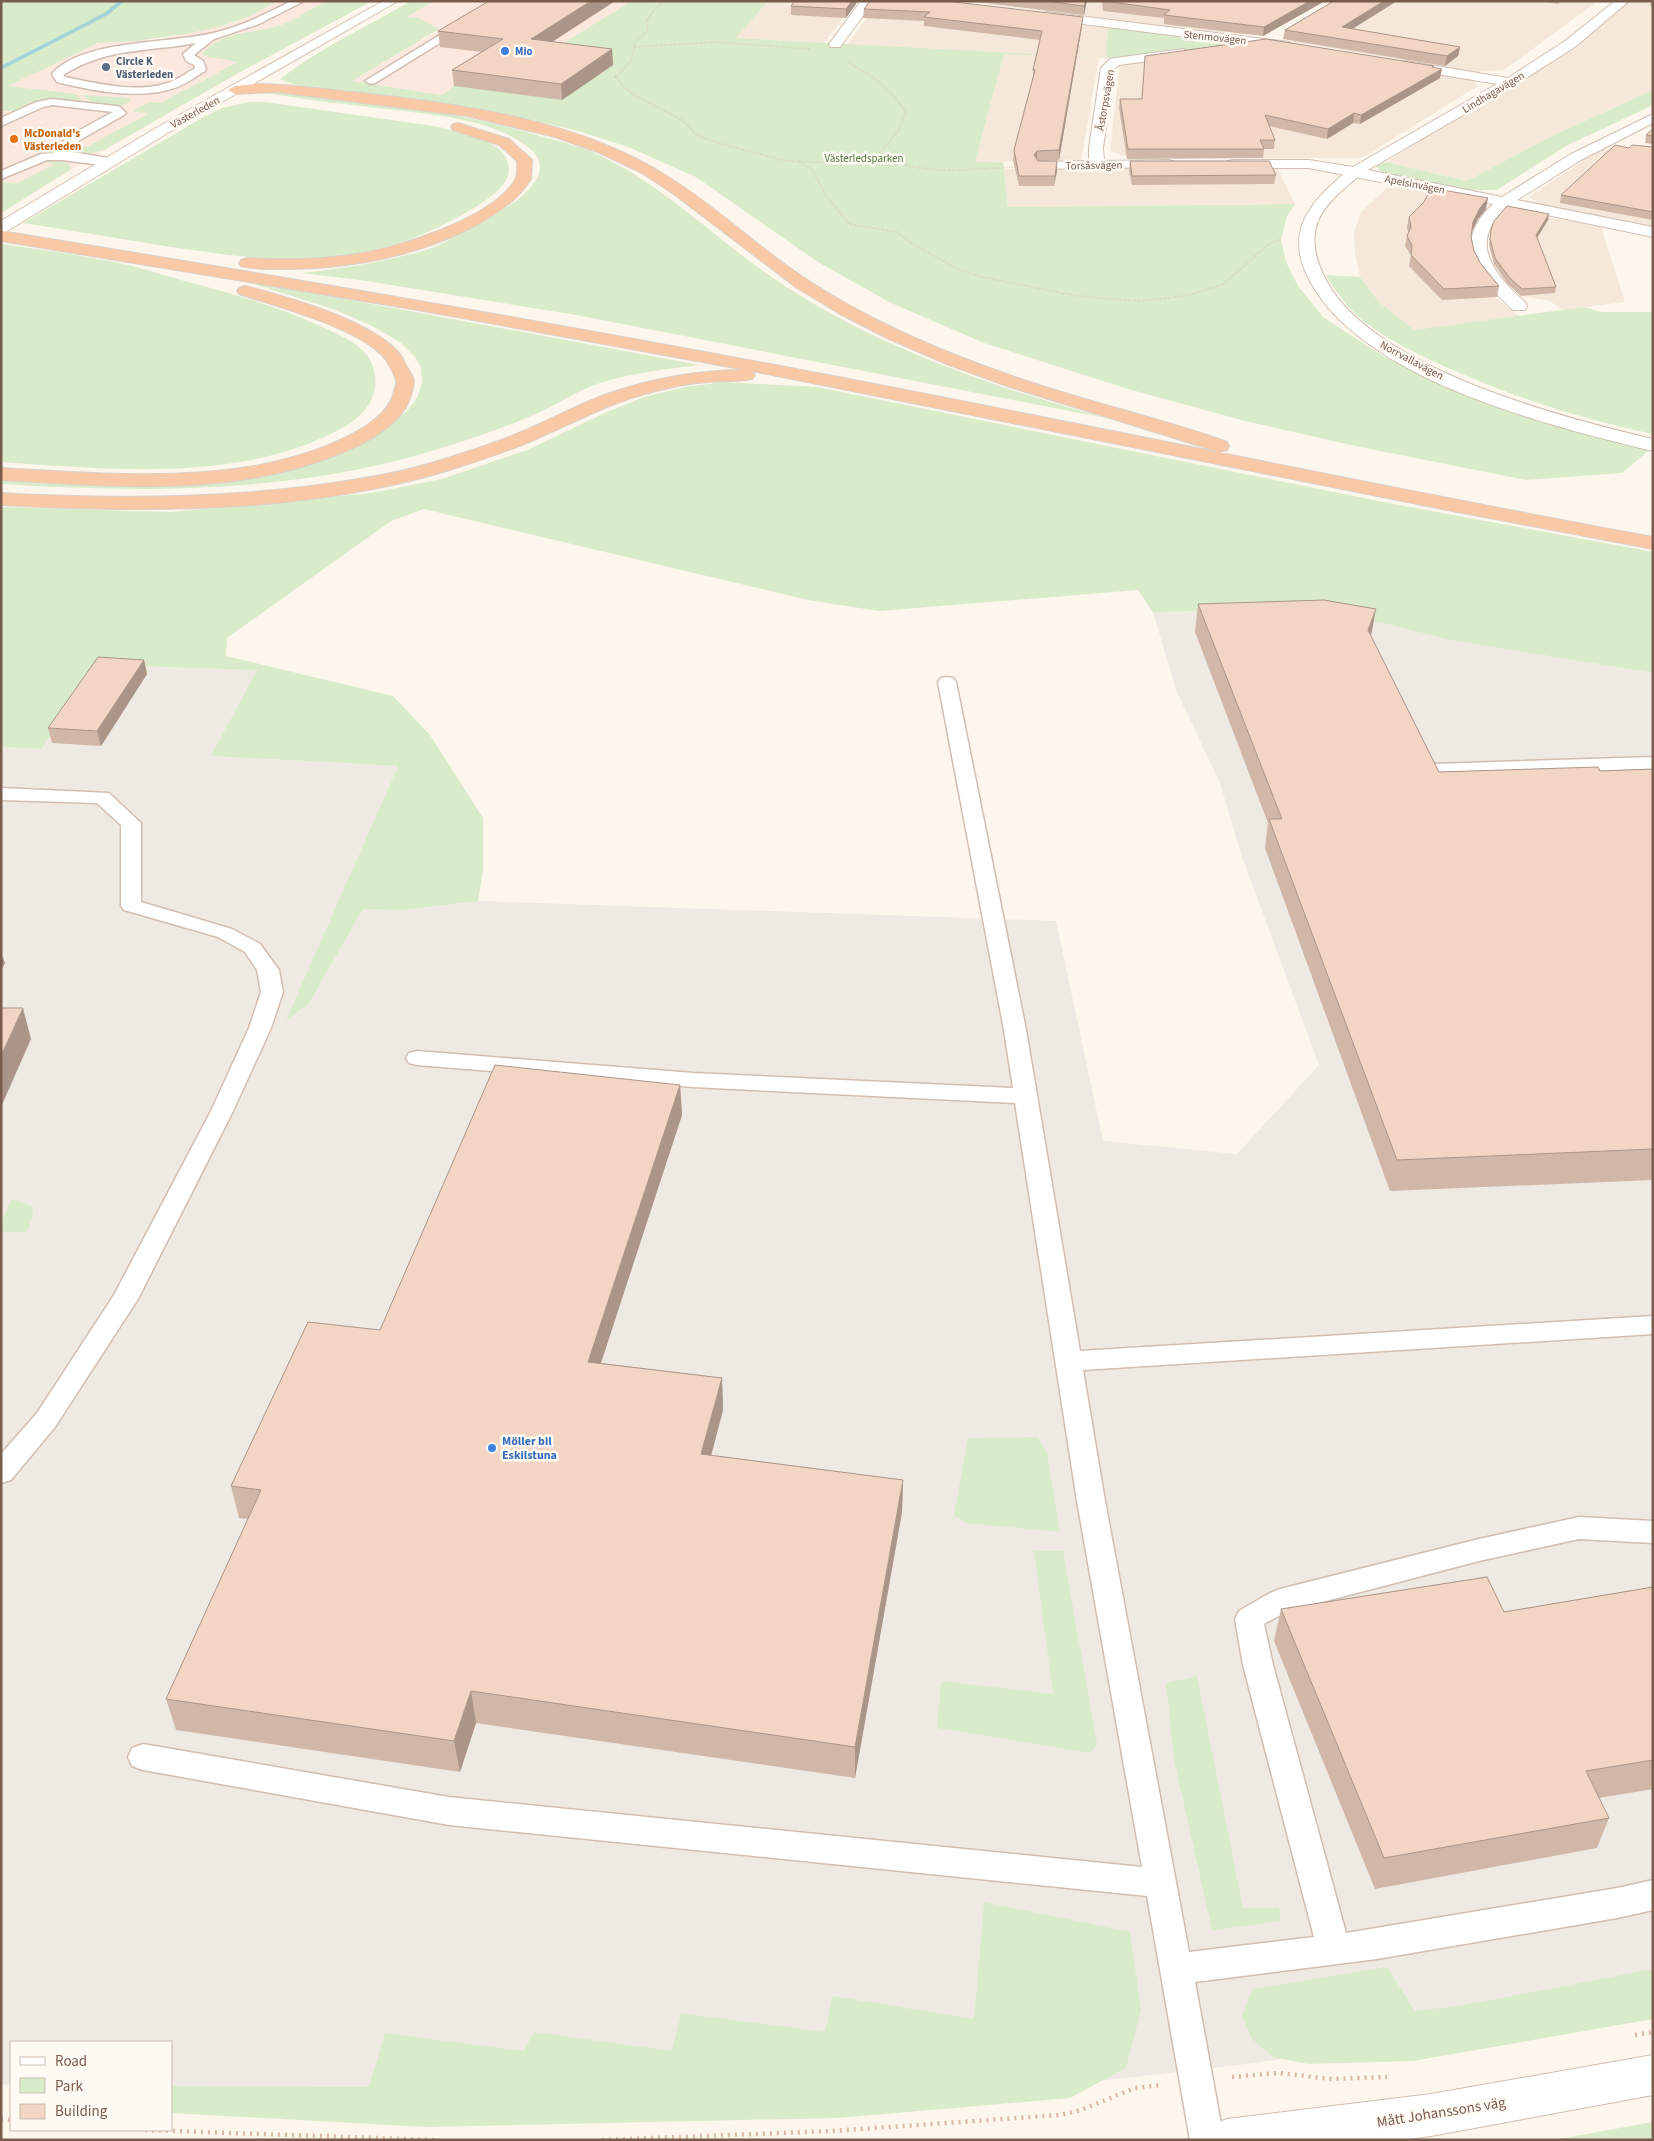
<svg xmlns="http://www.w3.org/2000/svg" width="1654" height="2141" font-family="'Source Sans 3',sans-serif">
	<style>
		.residential { fill: #f5e8da }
		.commercial { fill: #fde8e0 }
		.industrial { fill: #efe9e4 }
		.green { fill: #d8ecc9 }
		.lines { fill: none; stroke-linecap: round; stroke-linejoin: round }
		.stream { fill: #a5d3da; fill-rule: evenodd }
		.service-casing { stroke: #d1beb0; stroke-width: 3 }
		.minor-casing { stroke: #d1beb0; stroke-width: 2 }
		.tertiary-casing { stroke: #d1beb0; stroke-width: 2 }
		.secondary-casing { stroke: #d6c0b0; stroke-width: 2 }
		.trunk-casing { stroke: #dad1cd; stroke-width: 2 }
		.path-far1 { stroke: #d9b8a5; stroke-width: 2; stroke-dasharray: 0.5 2; stroke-linecap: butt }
		.path { stroke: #d9b8a5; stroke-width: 4.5; stroke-dasharray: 2 5; stroke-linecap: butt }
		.service { fill: #fff; fill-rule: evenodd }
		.minor { fill: #fff; fill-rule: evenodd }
		.tertiary { fill: #fff; fill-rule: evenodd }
		.secondary { fill: #fff; fill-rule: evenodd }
		.trunk { fill: #f9c8a4; fill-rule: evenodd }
		.wall { fill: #d1b7a8 }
		.shaded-wall { fill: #aa9588 }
		.building { fill: #f3d5c3; stroke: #aa9588 }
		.shop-dot { fill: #3f7fe0; stroke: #fffaf3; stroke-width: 2 }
		.service-dot { fill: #5c6f8a; stroke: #fffaf3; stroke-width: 2 }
		.food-dot { fill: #e8710a; stroke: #fffaf3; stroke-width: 2 }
		.labels { text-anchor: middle; stroke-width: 5; stroke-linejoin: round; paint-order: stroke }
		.far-street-label { font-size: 11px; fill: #7a5c4d; stroke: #fffaf3 }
		.far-shop-label { font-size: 11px; font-weight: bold; fill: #366cbe; stroke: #fffaf3; text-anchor: start }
		.far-service-label { font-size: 11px; font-weight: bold; fill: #4e5e75; stroke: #fffaf3; text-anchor: start }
		.far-food-label { font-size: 11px; font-weight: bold; fill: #c56008; stroke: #fffaf3; text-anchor: start }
		.far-park-label { font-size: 11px; fill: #537a41; stroke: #fffaf3 }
		.shop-label { font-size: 12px; font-weight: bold; fill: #366cbe; stroke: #fffaf3; text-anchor: start }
		.near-street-label { font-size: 15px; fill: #7a5c4d; stroke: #fffaf3 }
	</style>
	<rect width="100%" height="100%" fill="#fdf6ec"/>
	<path class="residential" d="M768 1H856L824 43 735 38Z
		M894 1 1108 27 1106 58H1099L1081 161 975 162 1004 54 1043 55 847 45 877 4Z
		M958 1H1320L1264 32 1239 35Z
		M1347 1H1598L1504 70 1476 72 1292 42 1284 35Z
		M1639 1 1653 3V90L1552 136 1467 181 1386 162 1514 81 1626 3Z
		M1258 45 1470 78 1478 86 1362 158H1132L1110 151 1120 63Z
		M1625 148 1653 154V227L1541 205 1529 197 1599 150Z
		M1277 167 1295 204 1008 207 1004 169Z
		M1390 185 1469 200 1465 241 1483 288 1519 316 1414 330 1379 302 1360 277 1355 252 1354 232 1361 212Z
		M1532 214 1601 227 1625 302 1562 310 1550 301 1525 297 1496 265Z"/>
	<path class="commercial" d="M278 1H372L240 72 70 170 1 213V80L98 43 160 39 222 26 248 17Z
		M410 1H631L593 26 562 100 454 87 441 95 351 81 439 30 387 15Z"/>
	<path class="industrial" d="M1287 610 1387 624 1445 639 1653 673V2001L1255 2063 1082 2083 171 2099V2042H11V2085L1 2084V747L42 749 95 665 258 670 211 756 398 766 287 1019 308 1005 363 909 404 910 478 901 1056 921 1103 1141 1237 1154 1319 1065 1241 854 1220 783 1176 690 1153 612Z"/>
	<path class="green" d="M5 1H278L248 17 222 26 191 33 136 41 98 43 8 86 76 94 82 101H45L30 104 17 111H1V4Z
		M326 1H372L240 72 104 150 86 154 68 151 69 148 86 147 148 114 132 111 150 102 160 103 238 62 209 57 202 54C220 30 255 34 281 25 296 19 311 9 326 1Z
		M411 1H434L407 17 419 18 439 29 352 81 441 95 454 86 543 56 631 1H768L736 38 1106 58 1108 27 1243 44 1106 58 1004 54 975 162H1003L1008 207 1295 204 1287 216 1281 240 1286 262 1298 286 1323 317 1383 356 1466 396 1544 423 1649 450 1622 473 1526 480 1360 447 1245 421 1128 389 984 343 889 302 818 262 696 177 628 147 582 132 528 119 475 109 316 88 292 84 280 79C320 48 368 26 411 1Z
		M1653 90V105L1566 146 1497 190H1468L1381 172 1376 166 1386 162 1467 181 1552 136Z
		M264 91C357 100 459 110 547 138 562 142 578 146 592 152 657 180 709 233 766 273 866 344 994 388 1111 419L576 315 367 281 302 273C337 269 370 264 403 256 412 254 421 252 429 249 442 245 454 236 466 230 489 218 570 180 528 147 493 119 429 114 386 109 345 104 303 100 262 92Z
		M83 95 129 98 131 101 121 106 91 102Z
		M249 102H265L434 126C455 131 485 135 501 151 511 161 511 175 503 185 486 206 431 232 405 241 380 249 353 255 327 258 273 263 219 254 165 246 118 238 71 231 23 223L202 118 222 108Z
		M48 160 65 162 71 166 70 170 1 213V182L17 183 55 164 42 161Z
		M1 244C45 250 89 256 132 266 156 272 179 280 203 286 240 296 278 307 313 323 329 330 355 340 366 354 377 368 379 388 369 404 359 421 341 429 324 437 226 482 105 469 1 462Z
		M1326 275 1360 277 1379 302 1414 330 1584 307 1601 312H1653V434C1578 418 1506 395 1437 363 1411 351 1383 337 1361 319 1346 306 1336 292 1326 275Z
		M238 279 700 365C667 369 632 373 600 383 579 390 561 402 542 411 503 429 460 443 418 455 283 493 140 493 1 484V479L252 477 379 432 407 411 417 398 422 383 421 367 415 357 400 342 372 326 336 310Z
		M724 382 817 387 1383 502 1653 552V673L1445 639 1387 624 1287 610 1153 612 1138 590 879 611 808 600 424 509 391 521 227 638 226 656 393 696 430 735 483 818V870L478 901 404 910 363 909 308 1005 286 1020 398 766 211 756 257 670 95 665 42 749 1 747V507L170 512 372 493 442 479 527 450 607 412 644 397 685 387Z
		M11 1199 32 1206 33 1216 27 1232H1V1217H4Z
		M1038 1437 1047 1453 1060 1532 966 1523 954 1515 968 1438Z
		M1034 1551H1063L1097 1744 1090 1753 937 1728 941 1681 1053 1694Z
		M1197 1676 1243 1908H1279L1281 1921 1212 1930 1174 1760 1166 1683Z
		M984 1902 1130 1932 1141 2010 1126 2068 1070 2098 838 2118 425 2127 171 2113V2086L369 2087 385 2033 524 2051 534 2032 672 2051 681 2013 825 2032 832 1996 974 2019Z
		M1387 1967 1415 2011 1465 2005 1653 1969V2019L1413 2061 1308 2064 1273 2057 1252 2039 1242 2015 1253 1989Z
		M1653 2122V2140H1553Z"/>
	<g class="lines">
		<path class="stream" d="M119 1H125L108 15 1 70V66L104 13Z"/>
		<defs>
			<path id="service" d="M291 1H304L259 24 214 39 194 55 203 61 206 69 205 71C195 77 185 85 174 88 138 100 93 91 57 82L52 74C82 39 170 44 213 33 240 27 266 14 291 1ZM196 43 183 54 186 61 194 65 195 68C185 74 176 81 164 84 133 93 96 83 65 77L63 75C107 47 148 52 196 43Z
				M495 1H508L375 83 371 84 365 81Z
				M52 99 116 106 120 107 126 113 124 115 71 145 65 151 109 158 115 162 109 166 62 160H47L1 179V171L41 154 54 153C54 141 101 119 113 112L52 105 43 107 1 126V118L36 102Z
				M947 677 953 678 956 682 1026 1030 1080 1351 1653 1316V1334L1083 1370 1105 1501 1189 1952 1314 1937 1243 1665 1235 1619 1239 1611 1270 1593 1280 1589 1479 1539 1579 1517 1653 1521V1543L1579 1539 1479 1561 1288 1611 1264 1624 1273 1665 1346 1933 1617 1888 1653 1880V1910L1617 1918 1377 1959 1195 1982 1224 2140H1190L1147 1896 449 1825 143 1770 132 1766 128 1757 132 1748 143 1744 449 1797 1142 1867 1077 1501 1015 1103 693 1087 417 1065 409 1063 406 1058 409 1053 417 1051 693 1073 1013 1088 1004 1030 938 682 941 678Z
				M1653 757V769L1434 776 1427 774 1424 770 1427 766 1434 764Z
				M1 788 109 793 141 823V902L232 929 260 944 279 970 283 992 271 1028 233 1111 138 1299 55 1427 11 1480 1 1483V1454L37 1413 114 1295 211 1111 249 1028 261 992 257 970 245 952 218 937 124 910 121 906V825L97 803 1 800Z"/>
			<path id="minor" d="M861 1H874L840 47H830L829 44Z
				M1615 1H1629L1575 47 1515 85 1368 170 1502 197 1571 154 1653 114V123L1581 160 1517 200 1653 227V237L1508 207C1466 241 1494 275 1525 302L1527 306 1525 310H1513C1478 278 1450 244 1493 204L1309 168H1233L1228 167 1226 164 1228 161 1233 160H1309L1353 167 1497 84 1406 69 1401 68 1399 65 1401 62 1406 61 1508 78 1565 41Z
				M1047 12 1289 42 1295 46 1289 50 1043 19 1041 16 1043 13Z
				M1183 49 1190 53 1188 56 1119 65 1114 69 1103 148 1104 161 1168 160 1173 161 1175 164 1173 167 1037 169 1035 166 1037 163 1042 162 1089 161V148L1101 68 1110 59 1115 58Z"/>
			<path id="tertiary" d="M1355 168 1360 169 1362 172C1358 178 1351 182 1346 187 1332 199 1317 214 1315 233 1313 248 1317 261 1323 274 1365 367 1560 417 1653 439V451C1550 426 1366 381 1311 283 1282 232 1310 201 1350 169Z
				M1653 2055V2095L1431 2136 1400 2140H1206L1212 2125 1227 2119 1431 2094Z"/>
			<path id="secondary" d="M383 1H398L166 134 7 231 1 233V221L156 128Z"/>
			<path id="trunk" d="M257 84C292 84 327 90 362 93 466 105 580 120 670 178 708 202 743 233 779 260 812 285 847 305 883 323 948 355 1016 379 1085 399 1132 413 1180 425 1227 442L1229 446 1227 450 1220 452 1213 450 1010 387 949 365 889 339 842 315 797 288 675 195 642 173 600 153 555 137 467 116 277 92 235 94 228 90 235 86Z
				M458 123 509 139 532 160 531 179 529 182C524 189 518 197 511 202 453 249 364 268 291 269 275 269 257 270 241 266L239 263 241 260 247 258C281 260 315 260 349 255 393 250 492 219 515 180 518 175 517 167 517 161L499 145 453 130 451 127 453 124Z
				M1 231C279 276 556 323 833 376 1106 428 1379 487 1653 537V549L1447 510 747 370 752 371 755 375 752 379C739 382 724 380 710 382 688 383 666 388 645 394 607 404 574 423 538 438 508 452 475 462 443 472 304 513 145 513 1 505V493C105 499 208 499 311 486 350 481 390 475 428 464 461 454 494 444 526 430 554 418 581 403 610 393 654 378 699 370 746 370L418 310 1 241Z
				M245 286C288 297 370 320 399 353 403 357 404 362 407 367 409 371 413 376 414 380 414 383 413 388 412 391 403 443 299 470 254 478 171 492 85 485 1 480V468C85 473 170 480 254 466 291 460 386 434 394 391 395 388 397 383 396 380 395 375 389 365 386 360 364 329 276 306 239 294L237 291 239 288Z"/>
		</defs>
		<use href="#service" class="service-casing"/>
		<use href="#minor" class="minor-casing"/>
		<use href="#tertiary" class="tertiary-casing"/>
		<use href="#secondary" class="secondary-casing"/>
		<use href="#trunk" class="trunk-casing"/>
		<path class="path-far1" d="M664 1 655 9 646 22 648 31 635 42 631 61 616 77 625 88 636 96 682 120 697 135 718 143 786 161 898 165
			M634 47 717 42 810 49
			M849 62C855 68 862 70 869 75 884 84 896 98 906 112L898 131 879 154C921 178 971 168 1017 167
			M799 162 812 169 825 194 849 224 897 232 911 243 960 270 982 277 1077 296 1140 301 1185 296 1222 285 1269 244 1281 239"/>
		<path class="path" d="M1635 2035 1653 2032
			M1232 2077 1278 2073 1332 2079 1387 2077
			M1 2119 11 2120
			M145 2130 434 2140
			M602 2140 832 2131 1060 2115 1081 2110 1135 2088 1161 2085"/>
		<use href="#service" class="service"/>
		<use href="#minor" class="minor"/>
		<use href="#tertiary" class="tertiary"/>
		<use href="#secondary" class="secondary"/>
		<use href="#trunk" class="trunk"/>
	</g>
	<path class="wall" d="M489 1H615L552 42 612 49 613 65 562 100 454 86 452 70 482 52 440 47 438 31Z
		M858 1 846 18 791 15V6Z
		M870 1 1082 26 1059 160 1043 161 1057 171 1054 186H1019L1013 160 1014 150 1033 79V70L1040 40 924 26V21L863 18 864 9Z
		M970 1H1087L1084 15Z
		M1102 1H1325L1263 36 1164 24V18L1103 11Z
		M1397 1 1352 29 1460 47 1458 56 1445 66 1283 39 1285 30Z
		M1541 1H1561L1558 4Z
		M1651 1H1653V6H1650Z
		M1434 68 1440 78 1360 124 1353 123 1327 139 1269 126 1275 140 1274 149H1264L1263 158 1127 159 1119 108 1120 99H1142Z
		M1653 129V144L1645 143 1646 135Z
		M1653 147V220L1560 203 1561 195 1629 148Z
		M1130 161 1276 175 1274 184 1132 185 1129 171Z
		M1486 209 1478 219 1472 231 1471 237 1474 251 1481 264 1499 286 1497 297 1442 300 1409 266 1411 255 1405 246 1407 236 1408 233 1407 227 1409 217Z
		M1548 220 1537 238 1556 287 1555 293 1521 296 1507 283 1494 264 1489 245 1491 230Z
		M1198 604 1371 637 1439 772 1600 771 1653 769V1180L1390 1191 1265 848 1268 823 1195 632Z
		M144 660 147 674 101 746 52 743 48 728Z
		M680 1085 682 1115 601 1363 722 1378 723 1410 711 1456 903 1480 902 1512 855 1778 476 1723 460 1772 176 1730 166 1699 248 1519 239 1518 231 1486 380 1330Z
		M1653 1587V1789L1599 1798 1609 1818 1597 1848 1375 1889 1274 1641 1281 1609 1504 1612Z"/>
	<path class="shaded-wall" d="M591 1H615L532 55 531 39Z
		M852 1H858L846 18V9Z
		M1085 1H1087L1084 15V6Z
		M1310 1H1325L1263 36 1264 27Z
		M1384 1H1397L1341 36 1342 27Z
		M1083 17 1082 26 1059 160V150Z
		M1460 47 1458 56 1445 66 1447 56Z
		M612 49 613 65 562 100 561 84Z
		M1434 66 1433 74 1442 69 1440 78 1360 124 1361 115Z
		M1354 113 1353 123 1327 139 1328 129Z
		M1037 151V161L1034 155Z
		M1057 161V171L1054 186 1055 176Z
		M1488 198 1486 209 1478 219 1471 233 1473 222 1480 208Z
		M1549 214 1548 220 1535 241 1536 235Z
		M1376 609 1371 636 1368 630Z
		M144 660 147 674 101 746 97 731Z
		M1 952 5 963 1 971Z
		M23 1008 31 1039 1 1107V1056Z
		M680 1085 682 1115 591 1393 588 1362Z
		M722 1378 723 1410 703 1486 701 1454Z
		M903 1480 902 1512 855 1778V1747Z
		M471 1691 476 1723 460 1772 454 1741Z"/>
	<path class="building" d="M489 1H591L531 39 612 49 561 84 452 70 503 39 438 31Z
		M795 1H852L846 9 791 6Z
		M870 1H946L1083 17 1059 150 1037 151 1034 155 1038 161H1057L1055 176H1019L1014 150 1035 70H1033L1042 31 924 17 930 12 864 9Z
		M1045 1H1085L1084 6Z
		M1104 1H1310L1264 27 1164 15 1170 10Z
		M1334 1H1384L1342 27 1460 47 1447 56 1285 30Z
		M1266 39 1434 66 1432 67 1442 69 1361 115 1354 113 1328 129 1265 115 1275 140H1260L1264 149H1128L1120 99H1142L1145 56Z
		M1653 129V136L1646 135Z
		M1615 145 1629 148 1632 145 1653 147V212L1561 195Z
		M1130 161H1269L1276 175 1132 176Z
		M1431 188 1488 198 1480 208 1473 222 1471 237 1474 251 1481 264 1499 286 1444 289 1411 255 1412 245 1407 236 1411 227 1409 217 1424 202Z
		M1507 206 1549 214 1536 235 1556 287 1522 289 1509 277 1495 258 1490 239 1491 230 1494 221Z
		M1324 600 1376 609 1368 630 1439 772 1598 767 1600 771 1653 769V1149L1397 1160 1269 819H1282L1198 604Z
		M98 657 144 660 97 731 48 728Z
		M1 1008H23L1 1056Z
		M495 1065 680 1085 588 1362 722 1378 701 1454 903 1480 855 1747 471 1691 454 1741 166 1699 261 1490 231 1486 308 1322 380 1330Z
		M1487 1577 1504 1612 1653 1587V1760L1586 1771 1609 1818 1384 1858 1281 1609Z"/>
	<g class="shop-dot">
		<circle cx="505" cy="51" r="5"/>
		<circle cx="492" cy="1448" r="5"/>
	</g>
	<circle class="service-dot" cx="106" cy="67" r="5"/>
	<circle class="food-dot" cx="14" cy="139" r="5"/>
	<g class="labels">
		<g class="far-street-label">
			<text transform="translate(1215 37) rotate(6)" y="4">Stenmovägen</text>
			<text transform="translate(1493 92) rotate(-31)" y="4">Lindhagavägen</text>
			<text transform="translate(1105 100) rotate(-80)" y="4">Åstorpsvägen</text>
			<text transform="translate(195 112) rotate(-29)" y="4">Västerleden</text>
			<text transform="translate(1094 165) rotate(-1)" y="4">Torsåsvägen</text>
			<text transform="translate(1415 184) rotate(11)" y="4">Apelsinvägen</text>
			<text transform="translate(1412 360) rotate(28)" y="4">Norrvallavägen</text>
		</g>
		<g class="far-shop-label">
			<text x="515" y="55">Mio</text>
		</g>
		<g class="far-service-label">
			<text x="116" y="65">Circle K<tspan x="116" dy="13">Västerleden</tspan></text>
		</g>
		<g class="far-food-label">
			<text x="24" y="137">McDonald's<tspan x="24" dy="13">Västerleden</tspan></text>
		</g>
		<g class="far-park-label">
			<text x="864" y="162">Västerledsparken</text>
		</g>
		<g class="shop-label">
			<text x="502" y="1445">Möller bil<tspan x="502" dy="14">Eskilstuna</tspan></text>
		</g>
		<g class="near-street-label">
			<text transform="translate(1441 2112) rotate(-9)" y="5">Mått Johanssons väg</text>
		</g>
	</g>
	<rect width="1654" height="2141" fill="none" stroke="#7a5c4d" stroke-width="5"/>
	<rect x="10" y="2041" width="162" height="90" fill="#fffaf3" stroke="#cabbb1"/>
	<rect x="20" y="2057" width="25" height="8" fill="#ffffff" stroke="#cabbb1"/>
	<text x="55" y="2066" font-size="15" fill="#7a5c4d">Road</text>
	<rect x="20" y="2078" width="25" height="15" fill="#d8ecc9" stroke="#cabbb1"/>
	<text x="55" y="2091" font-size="15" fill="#7a5c4d">Park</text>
	<rect x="20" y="2104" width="25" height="15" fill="#f3d5c3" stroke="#cabbb1"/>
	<text x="55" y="2116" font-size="15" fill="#7a5c4d">Building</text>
</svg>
